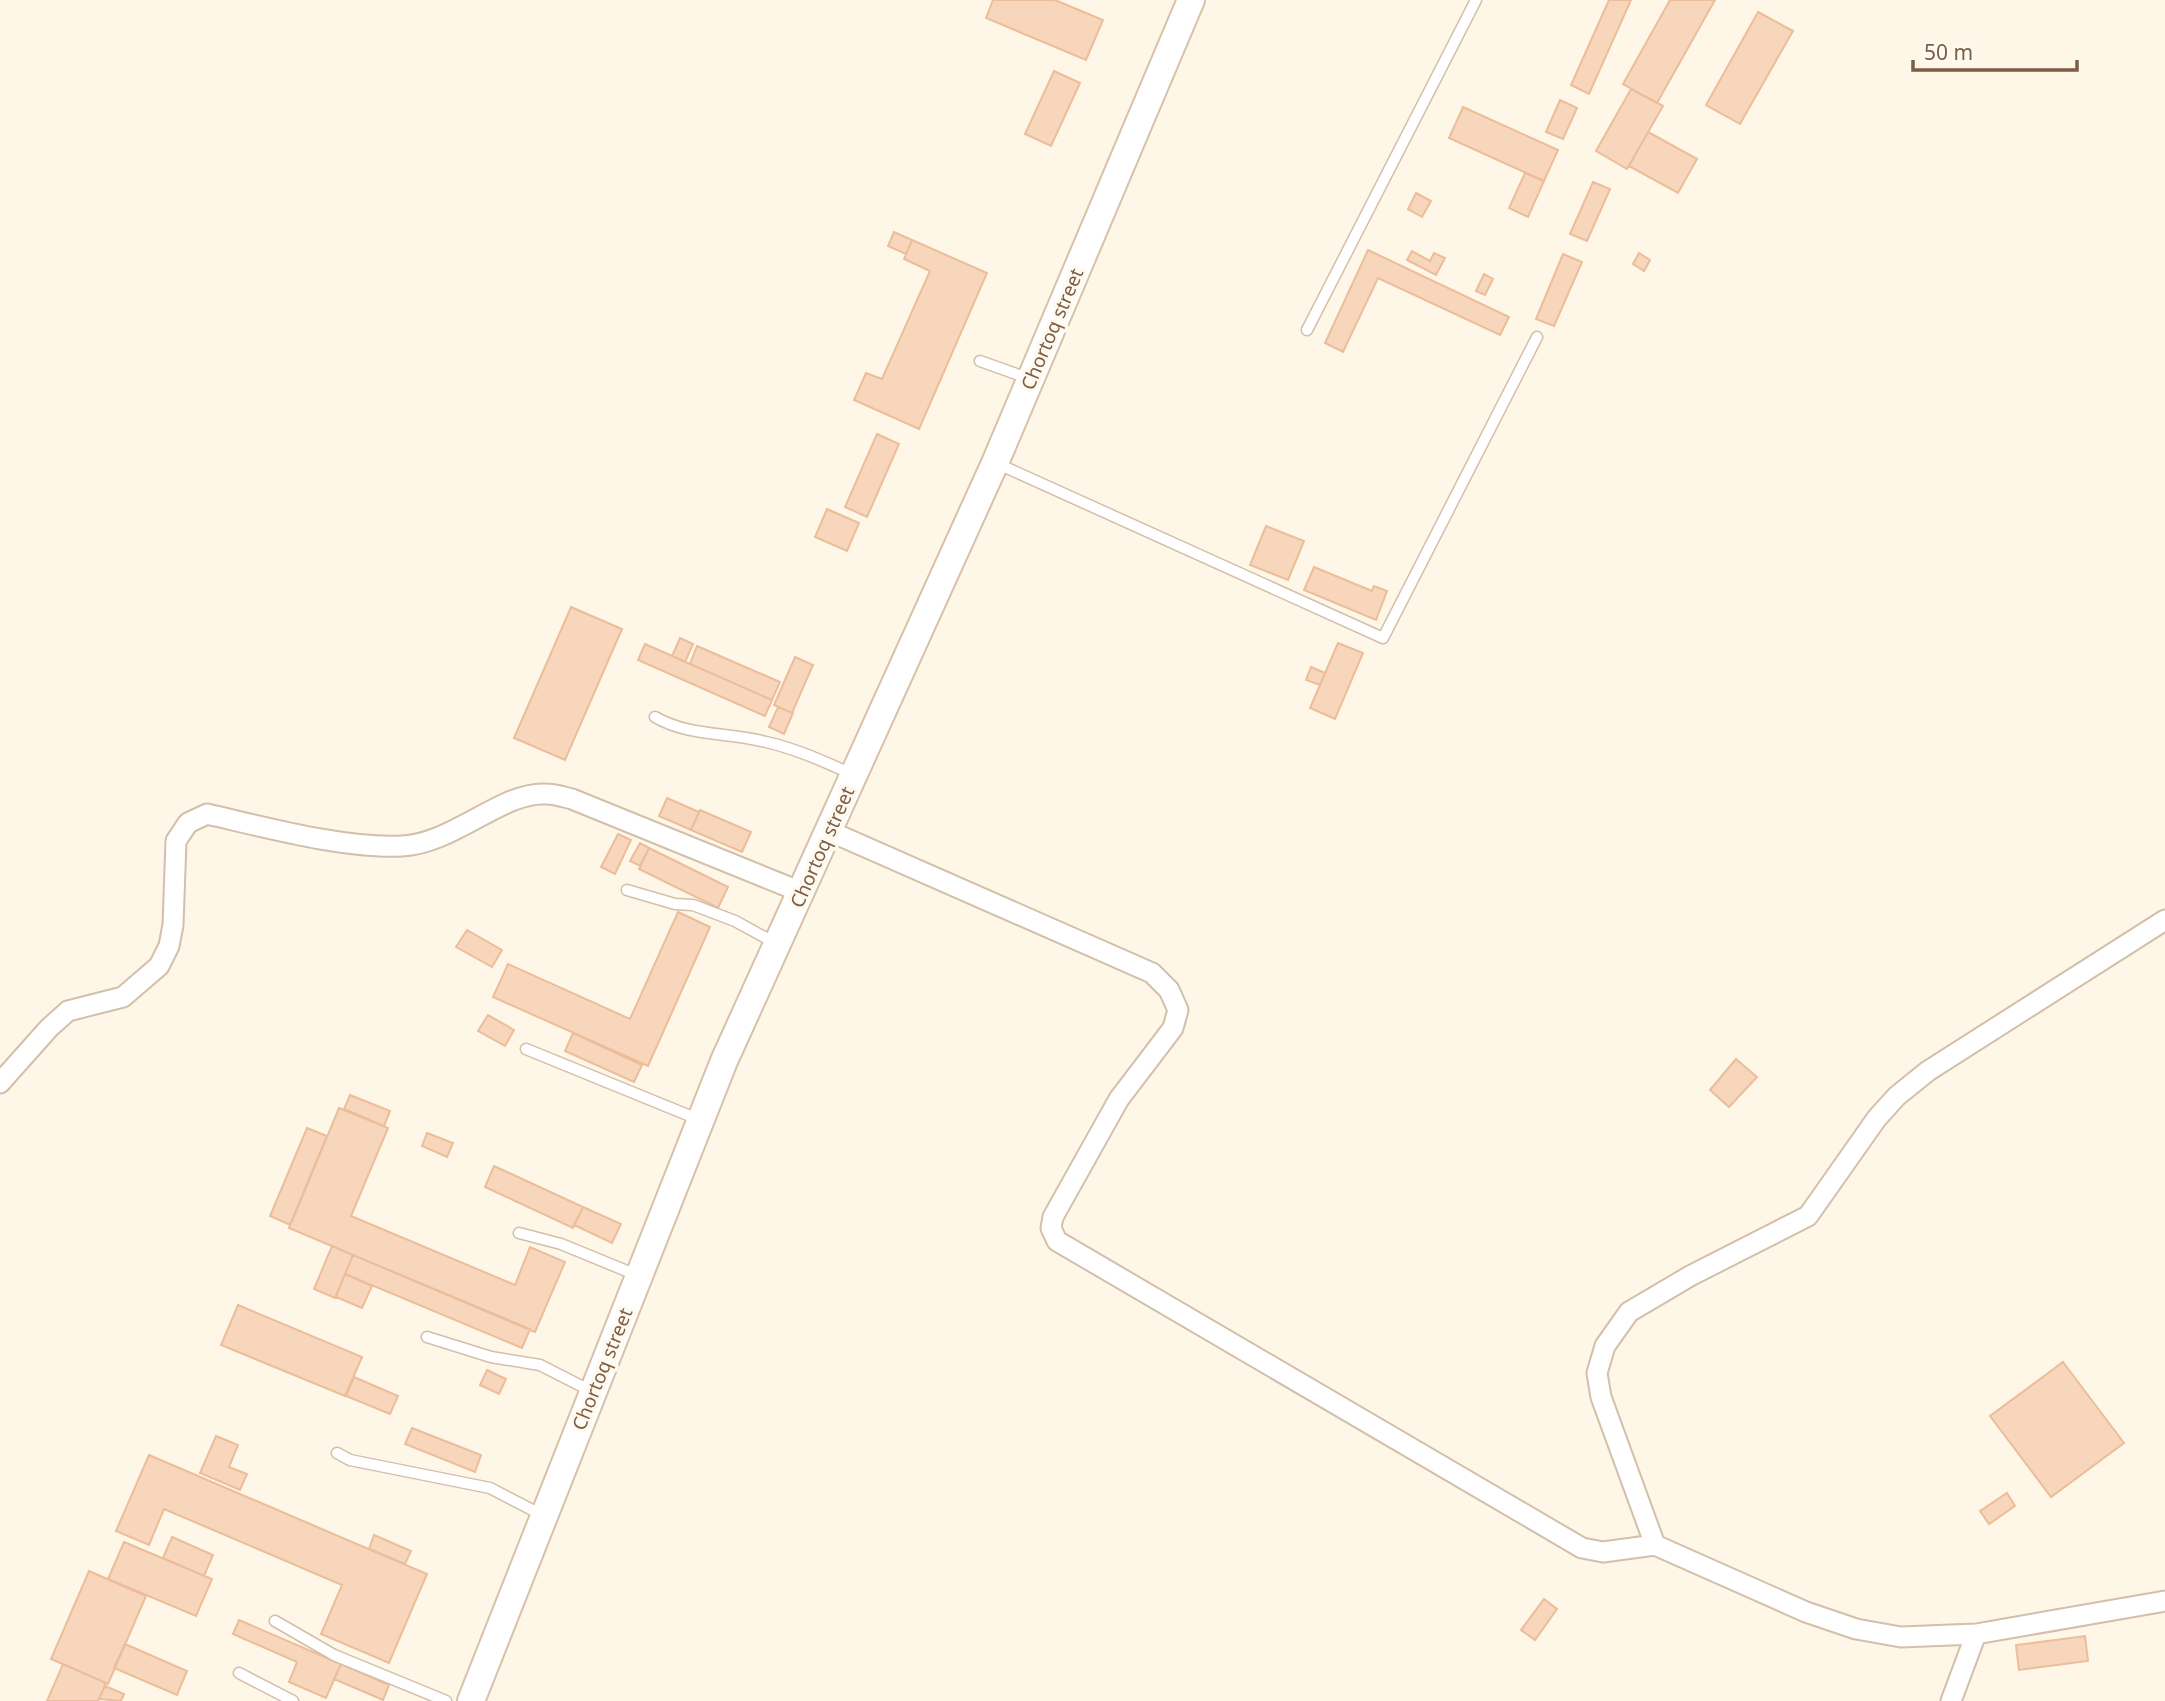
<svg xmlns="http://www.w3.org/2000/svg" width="2165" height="1701" font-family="'Noto Sans',sans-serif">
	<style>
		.building { fill: #f7d6bb; stroke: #ebbd9a; stroke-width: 2 }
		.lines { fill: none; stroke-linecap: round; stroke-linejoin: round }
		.lane-casing { stroke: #d3bfaa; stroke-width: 13 }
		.street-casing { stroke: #d3bfaa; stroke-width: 23 }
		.secondary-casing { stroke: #d8c1aa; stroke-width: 30 }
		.lane { stroke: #fff; stroke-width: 10 }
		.street { stroke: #fff; stroke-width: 19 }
		.secondary { stroke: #fff; stroke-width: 26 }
		.labels { text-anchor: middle; stroke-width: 7; stroke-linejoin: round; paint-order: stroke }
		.street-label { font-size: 19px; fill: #7c5d47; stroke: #fffaef }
	</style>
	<rect width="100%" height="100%" fill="#fef7e7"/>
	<path class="building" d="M993 0H1055L1103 20 1086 60 986 18Z
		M1609 0H1631L1589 94 1571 85Z
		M1670 0H1715L1657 103 1623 84Z
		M1758 12 1793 31 1740 124 1706 105Z
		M1054 71 1080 83 1051 146 1025 134Z
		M1631 89 1663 106 1627 169 1596 151Z
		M1560 100 1577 108 1563 139 1546 132Z
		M1463 107 1558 150 1544 181 1449 138Z
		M1648 132 1697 159 1678 193 1629 166Z
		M1525 173 1544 181 1528 217 1509 208Z
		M1593 182 1610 189 1587 241 1570 234Z
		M1416 193 1431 201 1422 217 1408 209Z
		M894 232 912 240 906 254 888 246Z
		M912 240 987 273 919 429 854 400 866 373 882 379 930 271 904 259Z
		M1368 250 1509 317 1500 335 1378 278 1343 352 1325 343Z
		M1412 251 1430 261 1434 253 1445 258 1436 275 1407 260Z
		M1639 253 1650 260 1644 271 1633 264Z
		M1563 254 1582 262 1554 326 1536 319Z
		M1484 274 1493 279 1485 295 1476 291Z
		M877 434 899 444 867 517 845 507Z
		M827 509 859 523 847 551 815 537Z
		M1266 526 1304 541 1288 580 1250 565Z
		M1314 567 1372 591 1374 586 1387 591 1376 620 1304 590Z
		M571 607 622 629 565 760 514 738Z
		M680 638 693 644 685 662 672 656Z
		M1338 643 1363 653 1335 719 1310 708Z
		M645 644 772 700 765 716 638 660Z
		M697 646 780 682 772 700 690 664Z
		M795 657 813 665 792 713 774 705Z
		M1311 667 1325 673 1320 685 1306 680Z
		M778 707 793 713 784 734 769 727Z
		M667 798 699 812 691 830 659 816Z
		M700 810 751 832 742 852 691 830Z
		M618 834 631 840 615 874 601 867Z
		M640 843 649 848 640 866 630 861Z
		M649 848 728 887 718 908 639 869Z
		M678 912 710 927 648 1066 493 997 508 964 630 1019Z
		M467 930 502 950 492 967 456 947Z
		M488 1015 514 1030 505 1046 478 1031Z
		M573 1033 642 1065 634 1082 565 1051Z
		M1736 1059 1757 1077 1729 1107 1710 1090Z
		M350 1095 390 1111 384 1126 344 1109Z
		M339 1108 388 1128 351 1216 515 1285 530 1247 565 1262 535 1332 289 1228Z
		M307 1128 327 1136 290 1225 270 1216Z
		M427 1133 453 1143 447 1157 422 1146Z
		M494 1166 583 1207 573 1228 485 1187Z
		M583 1207 621 1224 612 1243 574 1225Z
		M332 1246 353 1255 335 1298 314 1289Z
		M353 1255 530 1329 522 1348 345 1274Z
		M345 1274 372 1286 362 1308 336 1297Z
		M238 1305 362 1357 345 1396 221 1345Z
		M2063 1362 2124 1443 2051 1497 1990 1416Z
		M487 1370 506 1379 499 1394 480 1385Z
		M354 1377 398 1396 390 1414 346 1396Z
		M412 1428 481 1455 475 1472 405 1444Z
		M216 1436 238 1445 229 1467 247 1474 240 1490 200 1473Z
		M149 1455 427 1574 389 1663 321 1634 342 1585 164 1509 149 1545 116 1531Z
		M2007 1493 2015 1506 1989 1524 1980 1511Z
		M374 1535 411 1551 405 1564 369 1549Z
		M172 1537 213 1555 204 1576 163 1558Z
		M124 1542 212 1579 196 1616 108 1579Z
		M89 1571 146 1596 108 1684 51 1659Z
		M1544 1599 1557 1609 1535 1640 1521 1630Z
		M239 1620 341 1664 326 1698 289 1682 297 1662 233 1634Z
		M2085 1636 2088 1661 2019 1670 2016 1645Z
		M125 1644 187 1671 177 1695 114 1668Z
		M63 1664 106 1683 98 1701H47Z
		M341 1664 389 1685 383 1700 334 1679Z
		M105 1686 124 1694 121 1701 99 1699Z"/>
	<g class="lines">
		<defs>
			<path id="lane" d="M1307 330 1476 0
				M980 361 1030 379
				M996 463 1383 638 1537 337
				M655 717C690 737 728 732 766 742 797 749 825 762 854 775
				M627 890 675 904 693 905 735 921 777 944
				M526 1049 700 1120
				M519 1233 561 1244 639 1276
				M427 1337 491 1357 540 1365 593 1392
				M337 1453 350 1460 490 1488 544 1516
				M275 1621 334 1655 446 1701
				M239 1673 293 1701"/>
			<path id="street" d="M829 831 1152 973 1169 990 1178 1010 1173 1028 1119 1099 1053 1217 1051 1228 1057 1241 1582 1548 1603 1552 1655 1545
				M2165 920 1928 1071 1897 1096 1877 1118 1808 1216 1690 1276 1629 1312 1605 1346 1597 1373 1601 1397 1655 1545 1806 1612 1856 1629 1901 1637 1976 1634 2165 1601
				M0 1083 49 1028 68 1011 123 997 159 966 169 946 173 925 176 841 188 823 207 814C264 827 344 849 402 846 453 844 503 791 546 794 555 794 564 797 572 799L801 892
				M1951 1701 1976 1634"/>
			<path id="secondary" d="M471 1701 724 1061 995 463 1191 0"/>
		</defs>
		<use href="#lane" class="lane-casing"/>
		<use href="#street" class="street-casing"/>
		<use href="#secondary" class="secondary-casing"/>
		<use href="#lane" class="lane"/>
		<use href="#street" class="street"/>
		<use href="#secondary" class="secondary"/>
	</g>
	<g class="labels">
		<g class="street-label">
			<text transform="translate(1052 329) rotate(-67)" y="7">Chortoq street</text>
			<text transform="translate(822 847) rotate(-66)" y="7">Chortoq street</text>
			<text transform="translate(602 1369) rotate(-68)" y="7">Chortoq street</text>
		</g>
	</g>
	<path d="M1913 60v10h164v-10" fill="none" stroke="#7c5d47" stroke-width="3.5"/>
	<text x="1924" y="60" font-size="21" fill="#7c5d47" stroke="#fffaef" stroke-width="5" paint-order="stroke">50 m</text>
</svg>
